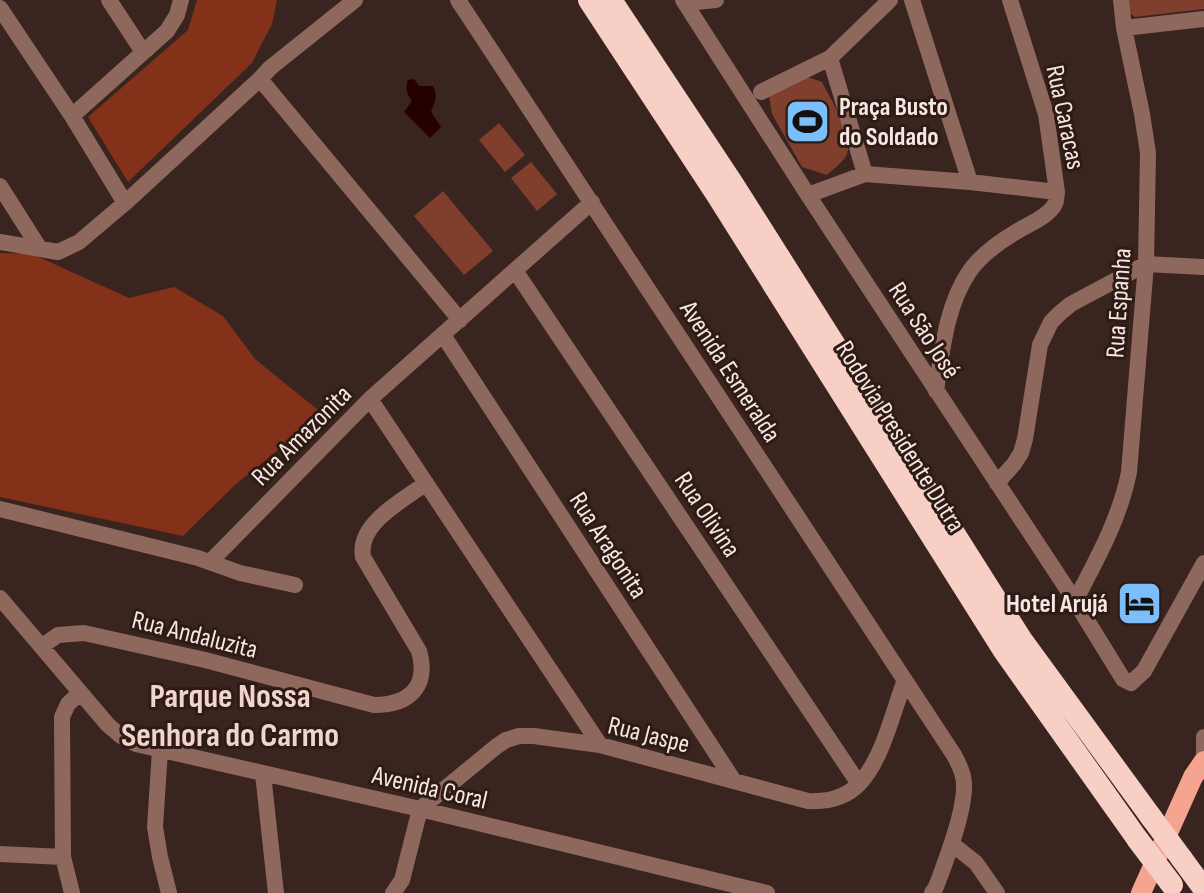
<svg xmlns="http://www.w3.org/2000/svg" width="1204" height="893" font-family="'Sofia Sans Condensed',sans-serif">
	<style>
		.green { fill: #803e2c }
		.forest { fill: #833119 }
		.water { fill: #260000 }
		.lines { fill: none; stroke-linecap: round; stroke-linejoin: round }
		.minor { stroke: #8f685d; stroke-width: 16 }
		.major { stroke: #f5a58f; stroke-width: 20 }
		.highway { stroke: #f7cfc4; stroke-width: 22 }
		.highway-bridge { stroke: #f7cfc4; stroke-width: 22 }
		.labels { text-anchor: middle; stroke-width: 6; stroke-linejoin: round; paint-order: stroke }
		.poi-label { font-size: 26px; font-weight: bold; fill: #f6e7e3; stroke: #2e1b15; text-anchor: start }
		.street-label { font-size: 26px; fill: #f6e7e3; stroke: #2e1b15 }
		.district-label { font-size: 34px; font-weight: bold; fill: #f0d4cd; stroke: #2e1b15 }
	</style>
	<rect width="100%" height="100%" fill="#39241f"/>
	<path class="green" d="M1125 0H1204V9L1135 17 1126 10Z
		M805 76 822 82C830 98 856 139 846 156 842 163 833 169 827 175L802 167 772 114 769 96Z
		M499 123 525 155 505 172 479 140Z
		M531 162 557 194 537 211 511 178Z
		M443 191 493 251 464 275 414 216Z"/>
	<path class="forest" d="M197 0H277L272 24 252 63 128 182 88 117 188 30Z
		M0 253 32 254 129 298 174 287 223 316 255 359 323 414 236 484 183 536 0 497Z"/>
	<path class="water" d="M414 79 419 86H433C439 96 434 102 431 112L441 127 430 138 404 112 412 101C407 94 405 88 408 80Z"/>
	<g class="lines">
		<path class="minor" d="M109 0 143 52
			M458 0 954 755C959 764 964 774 964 784 965 812 946 860 936 887L932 893
			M683 0 808 195 1075 601 1123 679 1131 683 1144 671 1204 563
			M912 0 970 182
			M685 3 716 0
			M0 8 72 116 125 203
			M1124 28 1204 19
			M830 58 865 174
			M260 79 460 320
			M761 92 830 58 890 0
			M72 116 167 31 177 15 181 0
			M0 186 40 249
			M808 195 865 174 970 182 1057 192
			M0 242 58 252 79 242 125 203 260 79 270 68 355 0
			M516 272 859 784
			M443 335 734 781
			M936 391C942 352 946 306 969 272 981 254 1002 240 1021 229 1031 223 1049 216 1055 204 1057 200 1056 196 1057 192L1046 114 1010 0
			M370 399 600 745
			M997 483 1014 464 1021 453 1025 439 1040 345 1051 322 1060 313 1071 304 1146 264 1204 267
			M0 509 198 558 240 573 295 585
			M210 562 370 399 592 202
			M0 598 108 725 121 736 136 744 420 809 767 893
			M1075 601C1097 559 1120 518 1129 472L1146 264 1148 153 1142 114 1124 28 1121 0
			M42 646 58 635 84 633 205 660 374 705C410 705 429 686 419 651L363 557C357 523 403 501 426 483
			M1204 737V755
			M160 750 155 827 160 857 169 893
			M263 774 276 893
			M952 844 976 863 997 893
			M0 854 63 857
			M72 893 63 857 62 717 68 704 80 693
			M393 893 402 880 420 809 497 746 506 740 519 736H534L600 745 808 801C827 802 846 798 860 783 883 758 893 711 905 680"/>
		<path class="major" d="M1141 893 1193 777 1204 761"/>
		<path class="highway" d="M589 0 717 195 1004 651 1138 840
			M611 0 733 184 1021 639 1151 817
			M1182 859 1204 889"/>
		<path class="highway-bridge" d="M1151 817 1182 859
			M1138 840 1172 885"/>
	</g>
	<defs>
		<symbol id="stadium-square" viewBox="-11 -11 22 22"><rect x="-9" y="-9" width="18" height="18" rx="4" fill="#7cbef9" stroke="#2e1b15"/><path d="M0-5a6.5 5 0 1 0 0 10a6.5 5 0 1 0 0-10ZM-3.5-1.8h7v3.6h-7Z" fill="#111"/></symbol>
		<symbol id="hotel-square" viewBox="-11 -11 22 22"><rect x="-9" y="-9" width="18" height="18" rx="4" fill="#7cbef9" stroke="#2e1b15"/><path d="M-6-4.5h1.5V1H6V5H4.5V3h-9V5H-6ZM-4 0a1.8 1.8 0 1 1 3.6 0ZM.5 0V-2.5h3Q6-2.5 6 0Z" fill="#111"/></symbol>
	</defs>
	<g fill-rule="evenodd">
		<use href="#stadium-square" x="782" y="96" width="51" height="51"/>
		<use href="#hotel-square" x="1114" y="578" width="51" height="51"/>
	</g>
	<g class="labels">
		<g class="poi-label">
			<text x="839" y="115">Praça Busto<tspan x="839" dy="30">do Soldado</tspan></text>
			<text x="1108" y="612" text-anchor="end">Hotel Arujá</text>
		</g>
		<g class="street-label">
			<text transform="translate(1066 117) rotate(78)" y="9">Rua Caracas</text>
			<text transform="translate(1118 303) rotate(-86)" y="9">Rua Espanha</text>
			<text transform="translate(925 330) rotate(57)" y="9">Rua São José</text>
			<text transform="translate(731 371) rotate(57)" y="9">Avenida Esmeralda</text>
			<text transform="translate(301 435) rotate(-45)" y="9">Rua Amazonita</text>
			<text transform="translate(901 436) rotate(58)" y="9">Rodovia Presidente Dutra</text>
			<text transform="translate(708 514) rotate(56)" y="9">Rua Olivina</text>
			<text transform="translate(609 545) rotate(57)" y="9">Rua Aragonita</text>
			<text transform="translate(195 634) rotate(14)" y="9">Rua Andaluzita</text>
			<text transform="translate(649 734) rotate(14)" y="9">Rua Jaspe</text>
			<text transform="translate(430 787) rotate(13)" y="9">Avenida Coral</text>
		</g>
		<g class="district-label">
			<text x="230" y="707">Parque Nossa<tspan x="230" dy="39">Senhora do Carmo</tspan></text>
		</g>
	</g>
</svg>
